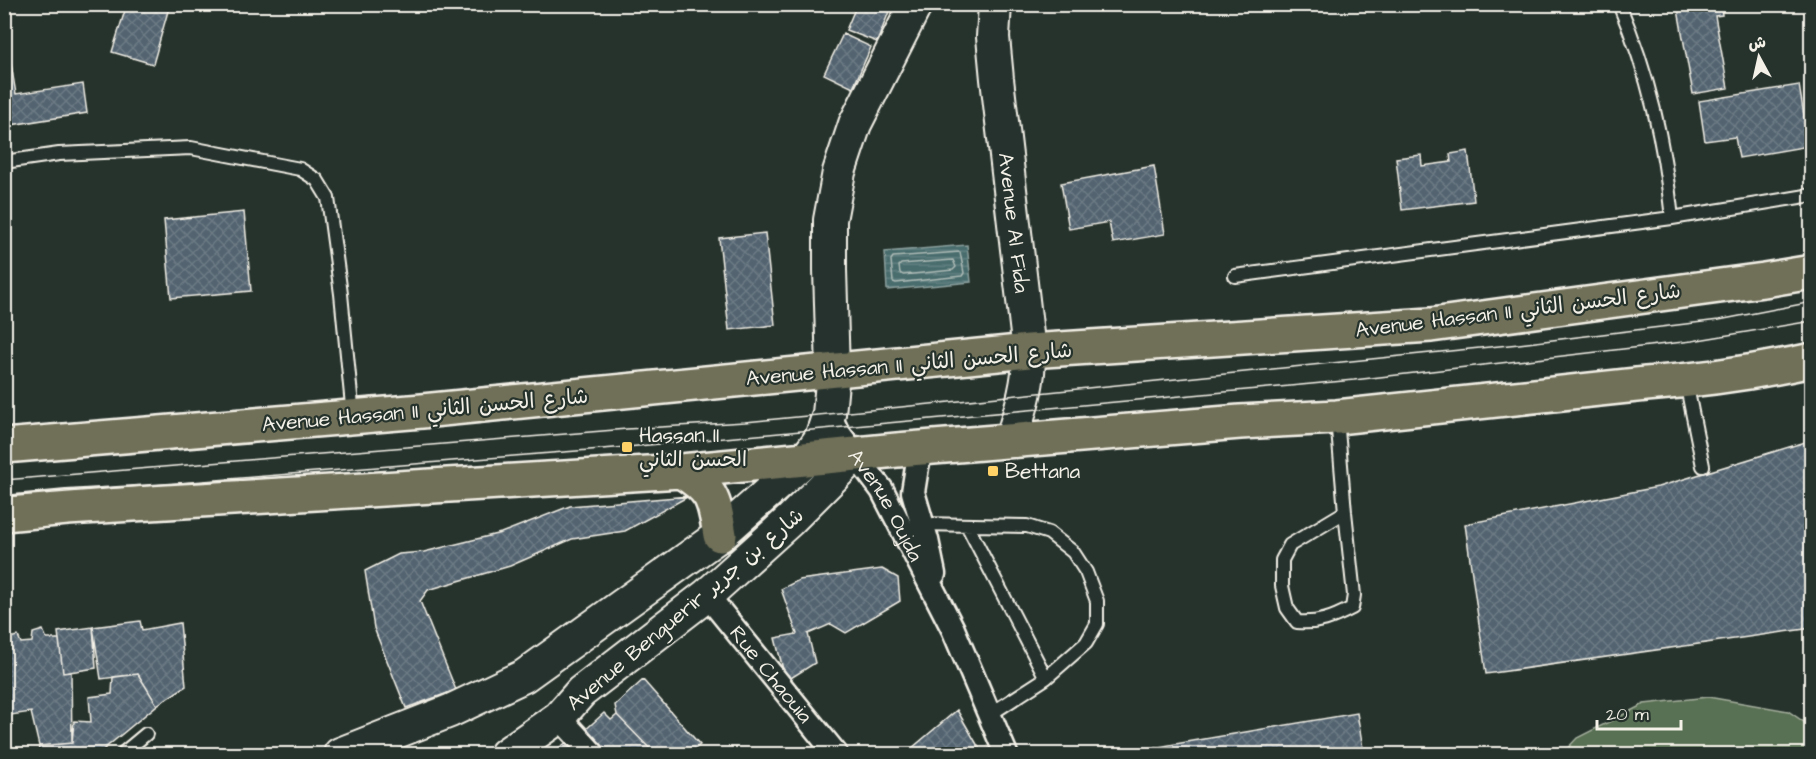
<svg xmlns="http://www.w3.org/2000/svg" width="1816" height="759" font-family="'Architects Daughter','Playpen Sans Arabic',sans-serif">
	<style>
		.pitch { fill: #596f53; stroke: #a6b09e; stroke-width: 1.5 }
		.water { fill: url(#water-rules); stroke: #8da19e; stroke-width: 1.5 }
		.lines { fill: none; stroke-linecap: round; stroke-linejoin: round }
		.shore { stroke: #afbcb7; stroke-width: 1.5 }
		.building { fill: url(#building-cross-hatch); stroke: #f4f1e8; stroke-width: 1.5 }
		.service-casing { stroke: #f4f1e8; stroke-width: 16 }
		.minor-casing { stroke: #f4f1e8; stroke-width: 27 }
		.secondary-casing { stroke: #f4f1e8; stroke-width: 36 }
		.trunk-casing { stroke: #f4f1e8; stroke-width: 38 }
		.service { stroke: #26332d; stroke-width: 12 }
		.minor { stroke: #26332d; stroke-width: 22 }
		.secondary { stroke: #26332d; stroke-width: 32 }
		.trunk { stroke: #706f59; stroke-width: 33 }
		.tram { stroke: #f4f1e8; stroke-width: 1.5 }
		.poi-dot { fill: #ffd166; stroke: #26332d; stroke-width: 2 }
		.labels { text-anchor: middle; stroke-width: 4.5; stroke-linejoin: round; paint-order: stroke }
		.street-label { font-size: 21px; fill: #f4f1e8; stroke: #26332d }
		.poi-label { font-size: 21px; fill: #f4f1e8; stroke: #26332d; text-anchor: start }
	</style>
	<defs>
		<pattern id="water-rules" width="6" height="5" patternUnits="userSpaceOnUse" patternTransform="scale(1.5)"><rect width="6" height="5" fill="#486c6d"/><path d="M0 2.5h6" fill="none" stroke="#638182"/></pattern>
		<pattern id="building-cross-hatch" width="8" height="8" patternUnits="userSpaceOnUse" patternTransform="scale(1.5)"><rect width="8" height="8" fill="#52636f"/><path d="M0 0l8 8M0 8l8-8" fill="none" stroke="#6c7a84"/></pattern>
	</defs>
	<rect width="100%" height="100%" fill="#26332d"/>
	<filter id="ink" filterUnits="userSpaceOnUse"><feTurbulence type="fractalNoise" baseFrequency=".0167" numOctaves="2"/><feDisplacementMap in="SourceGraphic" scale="12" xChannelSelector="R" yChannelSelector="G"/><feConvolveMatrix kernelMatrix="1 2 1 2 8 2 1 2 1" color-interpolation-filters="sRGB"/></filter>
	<g filter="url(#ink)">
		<path class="pitch" d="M1708 697 1788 711 1811 727V754H1562L1577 738 1644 704Z"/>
		<path class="water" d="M967 245 971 282 887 290 885 252Z"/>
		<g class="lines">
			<path class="shore" d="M960 252 964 273 962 276 896 283 893 282 891 260 893 257Z
				M953 260 956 267 953 270 903 275 900 273 899 266 901 264Z"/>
		</g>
		<path class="building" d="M127 4H170L153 64 112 52Z
			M857 4H892L877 42 846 30Z
			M1677 4H1721L1722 15 1715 16 1728 88 1693 94Z
			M4 22 16 94 83 84 87 113 4 126Z
			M843 34 871 47 853 88 824 74Z
			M1799 85 1809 146 1739 158 1735 137 1705 141 1699 101Z
			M1468 151 1474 201 1402 210 1396 158 1421 155 1422 166 1451 162 1450 154Z
			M1154 166 1165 234 1113 243 1109 222 1069 229 1061 183Z
			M244 212 251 291 171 298 164 220Z
			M765 233 775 325 729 330 719 238Z
			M1812 440V628L1486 674 1465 524 1658 487Z
			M689 496 625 531 572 539 510 566 428 590 420 601 456 690 406 708 374 628 365 571 399 554 424 552 501 533 570 506Z
			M882 569 898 578 900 601 846 633 831 624 808 634 815 663 786 681 775 638 797 634 781 589 799 580Z
			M140 621 142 630 180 623 186 686 157 705 138 674 101 679 93 627Z
			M93 627 96 668 63 673 58 632Z
			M43 630 47 639H59L63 673 71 672 72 743 39 746 31 712 4 716V639L18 636 21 643 32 642 33 633Z
			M138 674 157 705 98 754H38L39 746 72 743 74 721 91 722 89 697 112 694 113 677Z
			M643 680 700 745 688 754H655L617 715 615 705Z
			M957 710 982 753 905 754Z
			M604 713 611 720 617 715 655 754H603L582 733Z
			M1357 713 1364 754H1117Z
			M573 738 586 754H550Z"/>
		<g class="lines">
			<defs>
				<path id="service" d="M1619 4C1649 75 1664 142 1672 218
					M4 162 59 154 191 148 300 169 317 180 328 198 341 294 353 416
					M1235 276 1672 218 1812 195
					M1686 382 1703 466
					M1337 418 1345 512 1354 595 1352 608C1333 618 1318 624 1297 622L1287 608 1282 586V560L1290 545 1345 512
					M921 524 1027 526 1049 533 1073 552 1086 572 1097 601V624L1086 643 1046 678 989 715
					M967 525 1046 678
					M122 754 146 734"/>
				<g id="minor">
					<path id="s1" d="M829 414 837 431 882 490 953 629 1006 754"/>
					<path d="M922 449 917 467 913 492 927 540 934 574"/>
					<path id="s2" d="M707 595 836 754"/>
					<path d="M559 717 593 754"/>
				</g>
				<g id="secondary">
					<path id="s3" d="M995 4 993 37 997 79 1029 351C1030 382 1020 412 1011 441"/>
					<path d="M340 754 450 711 524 676 720 535 806 459 821 438 829 414 833 372 830 270V220L839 172 855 124 916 4"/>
					<path d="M506 754 559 717 581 692 707 595 789 521 856 454"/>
				</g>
				<path id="trunk" d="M4 446 422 411 1029 351 1431 325 1764 280 1812 272
					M681 471C713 490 714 499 720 535
					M4 514 67 508 681 471 897 450 1240 422 1337 417 1646 384C1701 380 1757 372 1812 360"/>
			</defs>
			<use href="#service" class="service-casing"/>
			<use href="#minor" class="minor-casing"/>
			<use href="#secondary" class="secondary-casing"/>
			<use href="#trunk" class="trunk-casing"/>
			<use href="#service" class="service"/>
			<use href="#minor" class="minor"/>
			<use href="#secondary" class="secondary"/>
			<use href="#trunk" class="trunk"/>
			<path class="tram" d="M4 480 627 429 745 422 901 407 1519 344 1719 320 1812 302
				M4 497 627 447 1354 380 1692 341 1812 321"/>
		</g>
	</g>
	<g class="poi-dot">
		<rect x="621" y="441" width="12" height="12" rx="3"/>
		<rect x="987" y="465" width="12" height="12" rx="3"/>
	</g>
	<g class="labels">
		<g class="street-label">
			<text dy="7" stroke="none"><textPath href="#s3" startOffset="220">Avenue Al Fida</textPath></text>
			<text transform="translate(1518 310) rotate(-7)" y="7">Avenue Hassan II شارع الحسن الثاني</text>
			<text transform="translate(909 364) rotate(-5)" y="7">Avenue Hassan II شارع الحسن الثاني</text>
			<text transform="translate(425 410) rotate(-5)" y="7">Avenue Hassan II شارع الحسن الثاني</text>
			<text dy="7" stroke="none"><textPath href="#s1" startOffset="108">Avenue Oujda</textPath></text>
			<text transform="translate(685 609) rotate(-40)" y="7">Avenue Benguerir شارع بن جرير</text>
			<text dy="7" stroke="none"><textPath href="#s2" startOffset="102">Rue Chaouia</textPath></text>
		</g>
		<g class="poi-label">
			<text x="639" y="442">Hassan II<tspan x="639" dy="24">الحسن الثاني</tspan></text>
			<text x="1005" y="478">Bettana</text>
		</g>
	</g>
	<rect width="1816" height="759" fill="none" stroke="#26332d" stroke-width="24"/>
	<rect x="12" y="12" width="1792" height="735" fill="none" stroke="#f4f1e8" stroke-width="2" filter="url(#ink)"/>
	<g transform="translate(1759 57) rotate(352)" stroke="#26332d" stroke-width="4.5" paint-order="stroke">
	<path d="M0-4.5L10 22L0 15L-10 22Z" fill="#f4f1e8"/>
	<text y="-9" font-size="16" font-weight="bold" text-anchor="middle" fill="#f4f1e8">ش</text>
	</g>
	<path d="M1597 720v9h84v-9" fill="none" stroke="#f4f1e8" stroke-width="3"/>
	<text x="1606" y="720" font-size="18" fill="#f4f1e8" stroke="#26332d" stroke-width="4.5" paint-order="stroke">20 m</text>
</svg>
